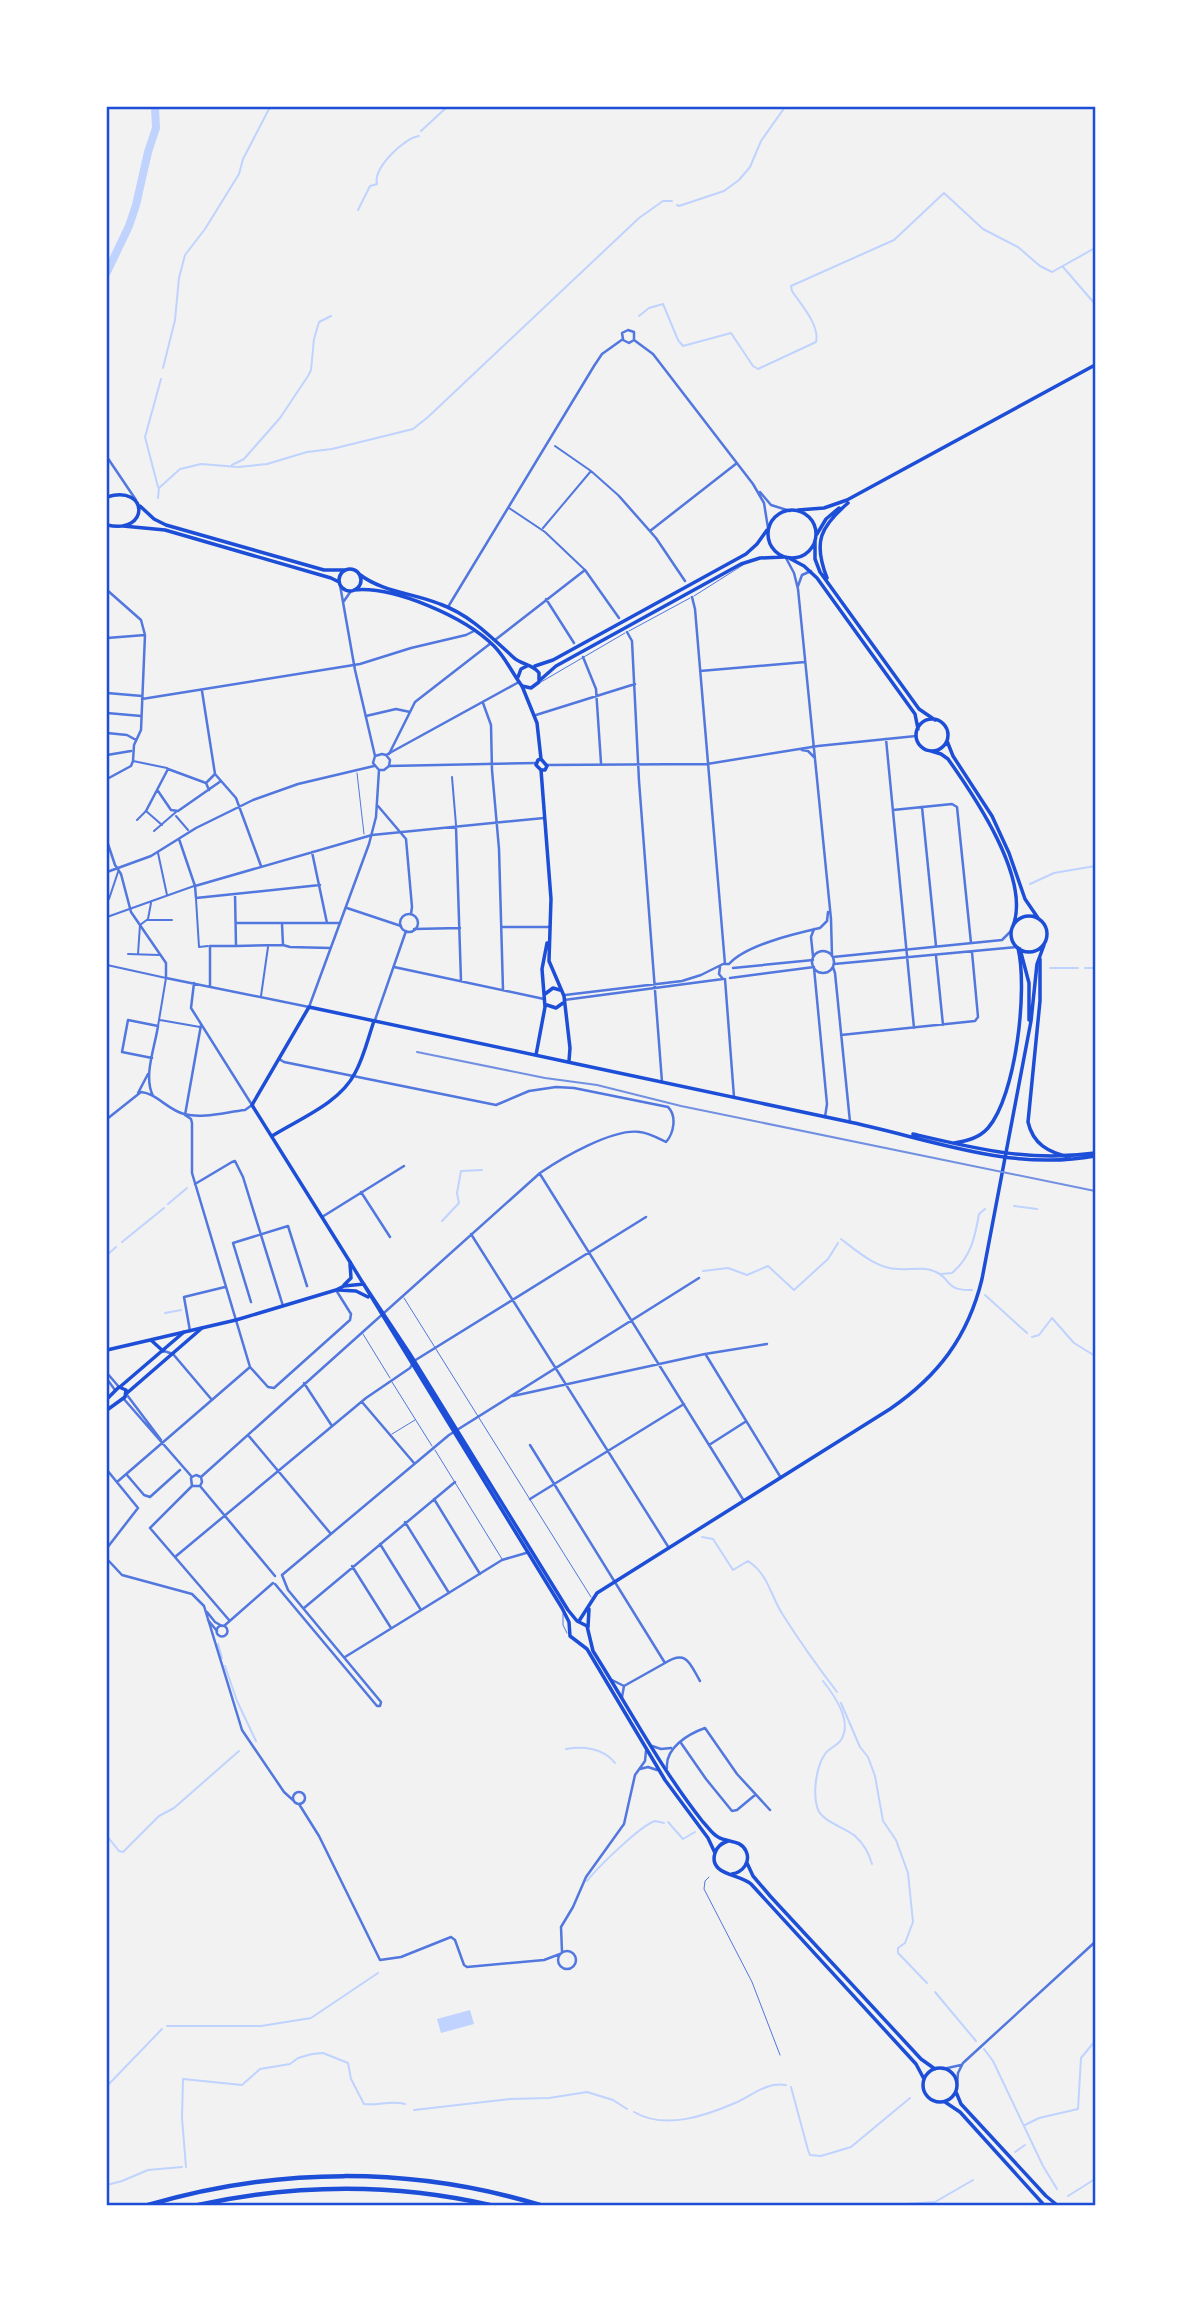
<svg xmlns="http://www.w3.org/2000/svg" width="1202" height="2312" font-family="'Sofia Sans Condensed',sans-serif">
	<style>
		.water { fill: #bfd3fe }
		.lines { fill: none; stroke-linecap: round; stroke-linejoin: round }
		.stream { stroke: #bfd3fe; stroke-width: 2 }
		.river { stroke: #bfd3fe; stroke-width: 8 }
		.service { stroke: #5277de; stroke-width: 1 }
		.pedestrian { stroke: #5277de; stroke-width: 2 }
		.minor { stroke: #5277de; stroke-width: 2.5 }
		.tertiary { stroke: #5277de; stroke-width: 2.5 }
		.secondary { stroke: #1d4ed8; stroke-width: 3.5 }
		.primary { stroke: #1d4ed8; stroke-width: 3.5 }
		.trunk { stroke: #1d4ed8; stroke-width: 3.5 }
		.motorway { stroke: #1d4ed8; stroke-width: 4.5 }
		.rail { stroke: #7290e2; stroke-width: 2 }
		.neatline { fill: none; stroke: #1d4ed8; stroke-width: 2.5 }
	</style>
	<rect width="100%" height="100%" fill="#f2f2f2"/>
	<path class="water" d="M470 2010 474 2024 441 2033 437 2019Z"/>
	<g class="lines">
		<path class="stream" d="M421 131 447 107
			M677 205 679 206 724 191 739 180 750 167 761 141 785 107
			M358 210 370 186 377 184C373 168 404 138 419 136
			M1063 267 1095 304
			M639 316 649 308 663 304 678 340 683 346 731 333 753 366 758 369 816 342C820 325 801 305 792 291L791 286 894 240 944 193 983 229 1018 247 1040 266 1052 272 1095 248
			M163 368 175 320 179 278 185 255 205 229 239 174 243 159 270 107
			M232 465 244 459 280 418 308 376 311 370 314 339 319 322 331 316
			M158 487 145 437 161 379
			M158 498 159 488 180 469 201 464 238 467 267 464 307 452 332 449 413 429 428 417 639 218 663 201H672
			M1030 884 1054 873 1095 866
			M1050 968H1078
			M1085 968H1095
			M168 1204 187 1188
			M1014 1206 1037 1209
			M442 1221 459 1203 457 1193 461 1171 482 1170
			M841 1239C857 1251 877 1269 898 1269 911 1270 923 1266 936 1272 952 1279 944 1291 972 1290
			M122 1242 164 1208
			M107 1255 116 1247
			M703 1271 728 1268 747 1275 768 1266 794 1290 828 1259 838 1243
			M941 1274 952 1273C971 1257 975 1237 979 1214L985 1209
			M985 1295 1027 1333
			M165 1313 181 1310
			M1032 1337 1039 1335 1052 1318 1074 1343 1095 1356
			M702 1537 713 1539 733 1570 748 1561C769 1575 770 1595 783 1615 800 1642 818 1667 837 1692
			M218 1644 222 1658
			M225 1666 237 1701 256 1741
			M823 1681C834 1695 853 1721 841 1740 837 1746 829 1748 825 1754 816 1767 813 1792 817 1807 821 1822 845 1827 855 1836 864 1844 869 1853 872 1864
			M841 1703 860 1747 868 1757 875 1776 883 1821 896 1840 908 1873 913 1922 905 1943 898 1948V1953L927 1983
			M566 1749C583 1746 604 1748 615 1763
			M668 1822 683 1839 695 1832
			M107 1836 119 1851 123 1852 159 1816 174 1808 239 1751
			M587 1881C597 1868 641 1825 655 1821L664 1823
			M935 1992 976 2041
			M167 2026H261L311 2018 378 1973
			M984 2049 993 2061 1043 2166 1057 2189
			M107 2086 162 2029
			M791 2087 808 2150 810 2155 821 2156 851 2147 910 2098
			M414 2110 510 2099 549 2098 587 2092 613 2100 627 2109
			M634 2112C665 2130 705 2116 735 2103 753 2095 766 2082 786 2085
			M1025 2125 1039 2118 1078 2109 1081 2058 1095 2041
			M1015 2152 1025 2145
			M186 2167 182 2118 183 2079 242 2085 260 2069 290 2064 298 2058 312 2054 323 2053 348 2063 351 2079 364 2104C378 2106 391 2100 405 2104
			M107 2185 122 2181 148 2170 182 2167
			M1068 2196 1095 2179
			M891 2205 935 2202 973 2180"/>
		<path class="river" d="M107 272 129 226 136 205 148 152 156 128 155 107"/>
		<path class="service" d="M694 596 743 565
			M629 631 690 598
			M541 682 625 633
			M357 773 364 834
			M404 1298 591 1597
			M363 1334 390 1378
			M392 1382 432 1446
			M392 1434 415 1420
			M435 1450 502 1559
			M563 1614V1625L567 1633
			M709 1877 705 1881 704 1889 752 1982 780 2055"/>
		<path class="pedestrian" d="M555 446 591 471 618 495
			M509 508 545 532 585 570
			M543 528 591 471
			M133 761 167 768
			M452 777 456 825
			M176 816 188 830
			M137 820 146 811 162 825
			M154 831 176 812
			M158 853 167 895
			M109 899 118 872
			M196 899 199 947 208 946
			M107 917 194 886
			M148 920H172
			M128 954 159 955
			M138 954 140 925 148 919 151 903
			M107 965 166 978 158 1026
			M261 996 268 947
			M160 1020 200 1027"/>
		<path class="minor" d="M623 339 622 333 628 330 634 332V340
			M623 340 629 343 634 340
			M634 340 653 354 753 484 764 503 768 528
			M107 457 136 500
			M107 470V473
			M760 492 771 505 790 511
			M619 496 656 538 685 581
			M650 531 737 463
			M786 558 794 573 798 589 831 919 832 956
			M798 586 802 575 811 571
			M107 590 141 620 145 635 141 730 134 745 133 761 131 766 107 779
			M692 597 695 609 725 964
			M546 599 574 643
			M448 607 594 366 602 354 623 339
			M627 632 632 641 639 781 662 1082
			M107 638 145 635
			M495 640 585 570 619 618
			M583 657 596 689 601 763
			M700 671 805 662
			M202 691 215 774
			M107 693 142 696
			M142 699 360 664 411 648 466 635 474 631
			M483 703 491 725 492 770 499 849 503 990
			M107 713 141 716
			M536 715 635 684
			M366 716 396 709 410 712
			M107 733 127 735 136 740
			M886 739 914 1028
			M802 750 808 751 814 757
			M389 754 415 702 491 643
			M107 755 131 751
			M547 765 707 764 818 746 916 736
			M389 766 536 763
			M209 790 206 783 215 774 236 798 261 866
			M158 791 171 810 178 811 221 781
			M922 807 936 946
			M893 810 952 804 957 807 971 943
			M146 811 168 769 206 783
			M456 827 461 981
			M179 839 195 886 196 898 320 885
			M107 841 115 865 121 874 131 912 166 963V978L309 1007
			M312 852 327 923
			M107 872 151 856 196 828 253 800 298 784 374 766
			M195 886 372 835 544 818
			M235 894 236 946 283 945 290 947 330 948
			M347 908 401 926
			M236 923H340
			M282 924 283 945
			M502 927H550
			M821 927 827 921 828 912
			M414 929 460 928
			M812 962a11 11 0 1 1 22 0a11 11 0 1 1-22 0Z
			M813 956 811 937 814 929
			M936 956 943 1025
			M833 957 1002 940 1011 931
			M729 964C746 945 794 934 820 928
			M834 964 1017 947
			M394 967 544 999
			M720 967 719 974 723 979
			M833 967 835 973 850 1122
			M733 968 813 960
			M814 968 827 1104 825 1117
			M730 978 814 967
			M725 979 734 1097
			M210 987V946H236
			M565 995 682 981 701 975 723 964H729
			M564 1000 723 979
			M841 1035 975 1021 978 1017 972 952
			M152 1058 122 1052 128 1020 158 1026C155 1047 143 1076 153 1096
			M138 1093 148 1074
			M185 1115 191 1119 192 1123V1173L250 1367 268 1387 274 1388 350 1320 351 1314 336 1290
			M185 1115 201 1025
			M107 1119 141 1092C156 1093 168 1110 184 1114 202 1119 226 1112 245 1110L252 1105 191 1008 194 983
			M540 1174 744 1501
			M195 1184 232 1162 235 1161 243 1177 283 1306
			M361 1192 390 1237
			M322 1217 404 1166
			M471 1234 669 1548
			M251 1302 233 1243 288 1226 307 1286
			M190 1331 184 1297 225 1287
			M164 1351 173 1354 212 1400
			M706 1355 781 1478
			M107 1373 119 1387
			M107 1379 115 1390
			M304 1383 332 1426
			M127 1395 161 1440
			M513 1396 705 1354 767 1344
			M123 1398 192 1477
			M362 1402 414 1463
			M248 1435 331 1534
			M530 1445 665 1663 624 1686 622 1697
			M709 1445 745 1422
			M107 1470 138 1508 107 1548
			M127 1475 144 1495 150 1497 180 1470
			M192 1477 196 1475 201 1477 202 1482 200 1486
			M201 1477 540 1173C562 1158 613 1128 640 1132 649 1133 658 1138 666 1142 674 1133 677 1116 668 1107L574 1088 556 1087 529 1091 496 1105 284 1062 279 1059
			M191 1478 192 1486H200
			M117 1482 250 1367
			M192 1486 150 1528 229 1620
			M200 1486 275 1576
			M434 1499 480 1574
			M530 1499 684 1404
			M405 1522 449 1593
			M380 1544 421 1610
			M175 1557 366 1398 410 1368 414 1361 646 1217
			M107 1559 122 1575 192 1594 204 1606
			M352 1566 391 1628
			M282 1575 449 1435 699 1278
			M275 1584 377 1706H380L381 1702 288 1590 282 1575
			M204 1606 242 1730 284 1792 294 1801
			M304 1608 455 1482
			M207 1612 215 1622 222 1626
			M208 1620 217 1631
			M216.5 1631a5.5 5.5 0 1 1 11 0a5.5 5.5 0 1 1-11 0Z
			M224 1626 273 1583
			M345 1657 502 1560 526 1553
			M665 1663C687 1649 690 1664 700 1681
			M612 1680 624 1686
			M681 1743 706 1779 732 1811 737 1810 755 1795
			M652 1746 661 1749 671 1748
			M667 1768C665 1748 688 1734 705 1728L737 1774 770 1810
			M640 1769 648 1767 657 1770
			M293 1798a6 6 0 1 1 12 0a6 6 0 1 1-12 0Z
			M299 1804 319 1836 380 1960 401 1957 451 1937 455 1940 464 1965 467 1967 544 1960 560 1954
			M558 1960a9 9 0 1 1 18 0a9 9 0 1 1-18 0Z
			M562 1952 561 1927 573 1907 586 1877 624 1824 635 1775 645 1761 646 1751
			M943 2069 961 2065
			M957 2085 958 2073 963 2063 1095 1942"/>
		<path class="tertiary" d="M340 585 355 670 375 756 373 763 379 770
			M344 601 351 591
			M375 756 382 754 386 755 519 682
			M379 770H384L389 766 390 760 386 755
			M378 806 406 839 412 907 411 914
			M400 923a9 9 0 1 1 18 0a9 9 0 1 1-18 0Z
			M309 1007 369 844 376 817 379 770
			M375 1020 406 931"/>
		<path class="secondary" d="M522 686 537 723 541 759
			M541 759 538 760 536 765 541 770 551 899 549 961 564 996 570 1048 569 1061
			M541 770H545L547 766 541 759
			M1040 959V1001L1028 1122C1033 1144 1048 1152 1069 1157
			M545 994 553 988 560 990
			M547 1005 556 1008 563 1003
			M536 1055 545 1007 542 969 547 943
			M913 1134C977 1149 1029 1162 1095 1153
			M272 1136C299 1119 340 1103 355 1073 364 1057 368 1038 374 1021
			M954 1143C967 1141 979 1138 988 1128 1016 1096 1028 989 1018 948
			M350 1262 252 1105 309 1007C488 1044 666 1084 845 1121 928 1138 1009 1172 1095 1156
			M121 1386 184 1332
			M127 1393 202 1328
			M107 1399 119 1387 126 1390 125 1397 107 1410"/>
		<path class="primary" d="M107 497C149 484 150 535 107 525
			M140 506 154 519 166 525 324 570H345
			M768 534a24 24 0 1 1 48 0a24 24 0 1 1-48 0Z
			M798 510 824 508 847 500 1095 365
			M123 526 165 530 331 578 339 582
			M817 534 826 519 839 508
			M815 540V559L820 572 919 709 935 720
			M789 558 804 566 817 578 915 714 918 729
			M339 580a11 11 0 1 1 22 0a11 11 0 1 1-22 0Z
			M827 578C813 542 820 527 848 503
			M354 590C394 586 465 617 494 646 506 658 512 673 522 686L531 688 539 682V673C533 664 521 665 513 657 490 636 470 615 440 604 413 593 382 592 359 574
			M535 666 553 660 746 554 757 544 767 530
			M518 677 521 669 527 666
			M539 681 556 666 741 564 760 558 784 557
			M916 735a16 16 0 1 1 32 0a16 16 0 1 1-32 0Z
			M947 741 953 756 992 816 1009 853 1025 899 1038 918
			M931 751 941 754 948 759C975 797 1031 879 1013 926
			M1011 934a18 18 0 1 1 36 0a18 18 0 1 1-36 0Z
			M1020 949 1029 983V1020
			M579 1621 597 1593 890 1409C938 1376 968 1337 982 1279L1031 1021 1037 964 1044 945
			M588 1627 589 1609"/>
		<path class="trunk" d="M350 1262 562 1608 569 1622 570 1636 587 1649 665 1780 708 1838 715 1853
			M361 1280 410 1354 568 1610 577 1621 587 1626 593 1651C629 1708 661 1769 703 1822 708 1827 712 1834 718 1837 728 1843 740 1839 746 1851 751 1862 743 1872 732 1874
			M344 1285 351 1278 350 1264
			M338 1290 356 1291 368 1297
			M152 1341 163 1351
			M107 1350 236 1320 336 1290 344 1286 364 1284
			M728 1841C722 1843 717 1846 715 1853 708 1875 740 1874 751 1884L916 2064 924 2079
			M747 1863 753 1876 771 1897 921 2059 935 2069
			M923 2085a17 17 0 1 1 34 0a17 17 0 1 1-34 0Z
			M956 2092 961 2104 1046 2196 1057 2205
			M945 2102 960 2112 1044 2205"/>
		<path class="motorway" d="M148 2205C277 2167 411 2166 540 2205
			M198 2205C295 2184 394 2183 490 2205"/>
		<path class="rail" d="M417 1052 545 1078 597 1085 681 1106 1095 1191"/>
	</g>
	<rect width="1202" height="2312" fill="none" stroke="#ffffff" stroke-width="217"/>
	<rect x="108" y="108" width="986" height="2096" class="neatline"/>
</svg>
